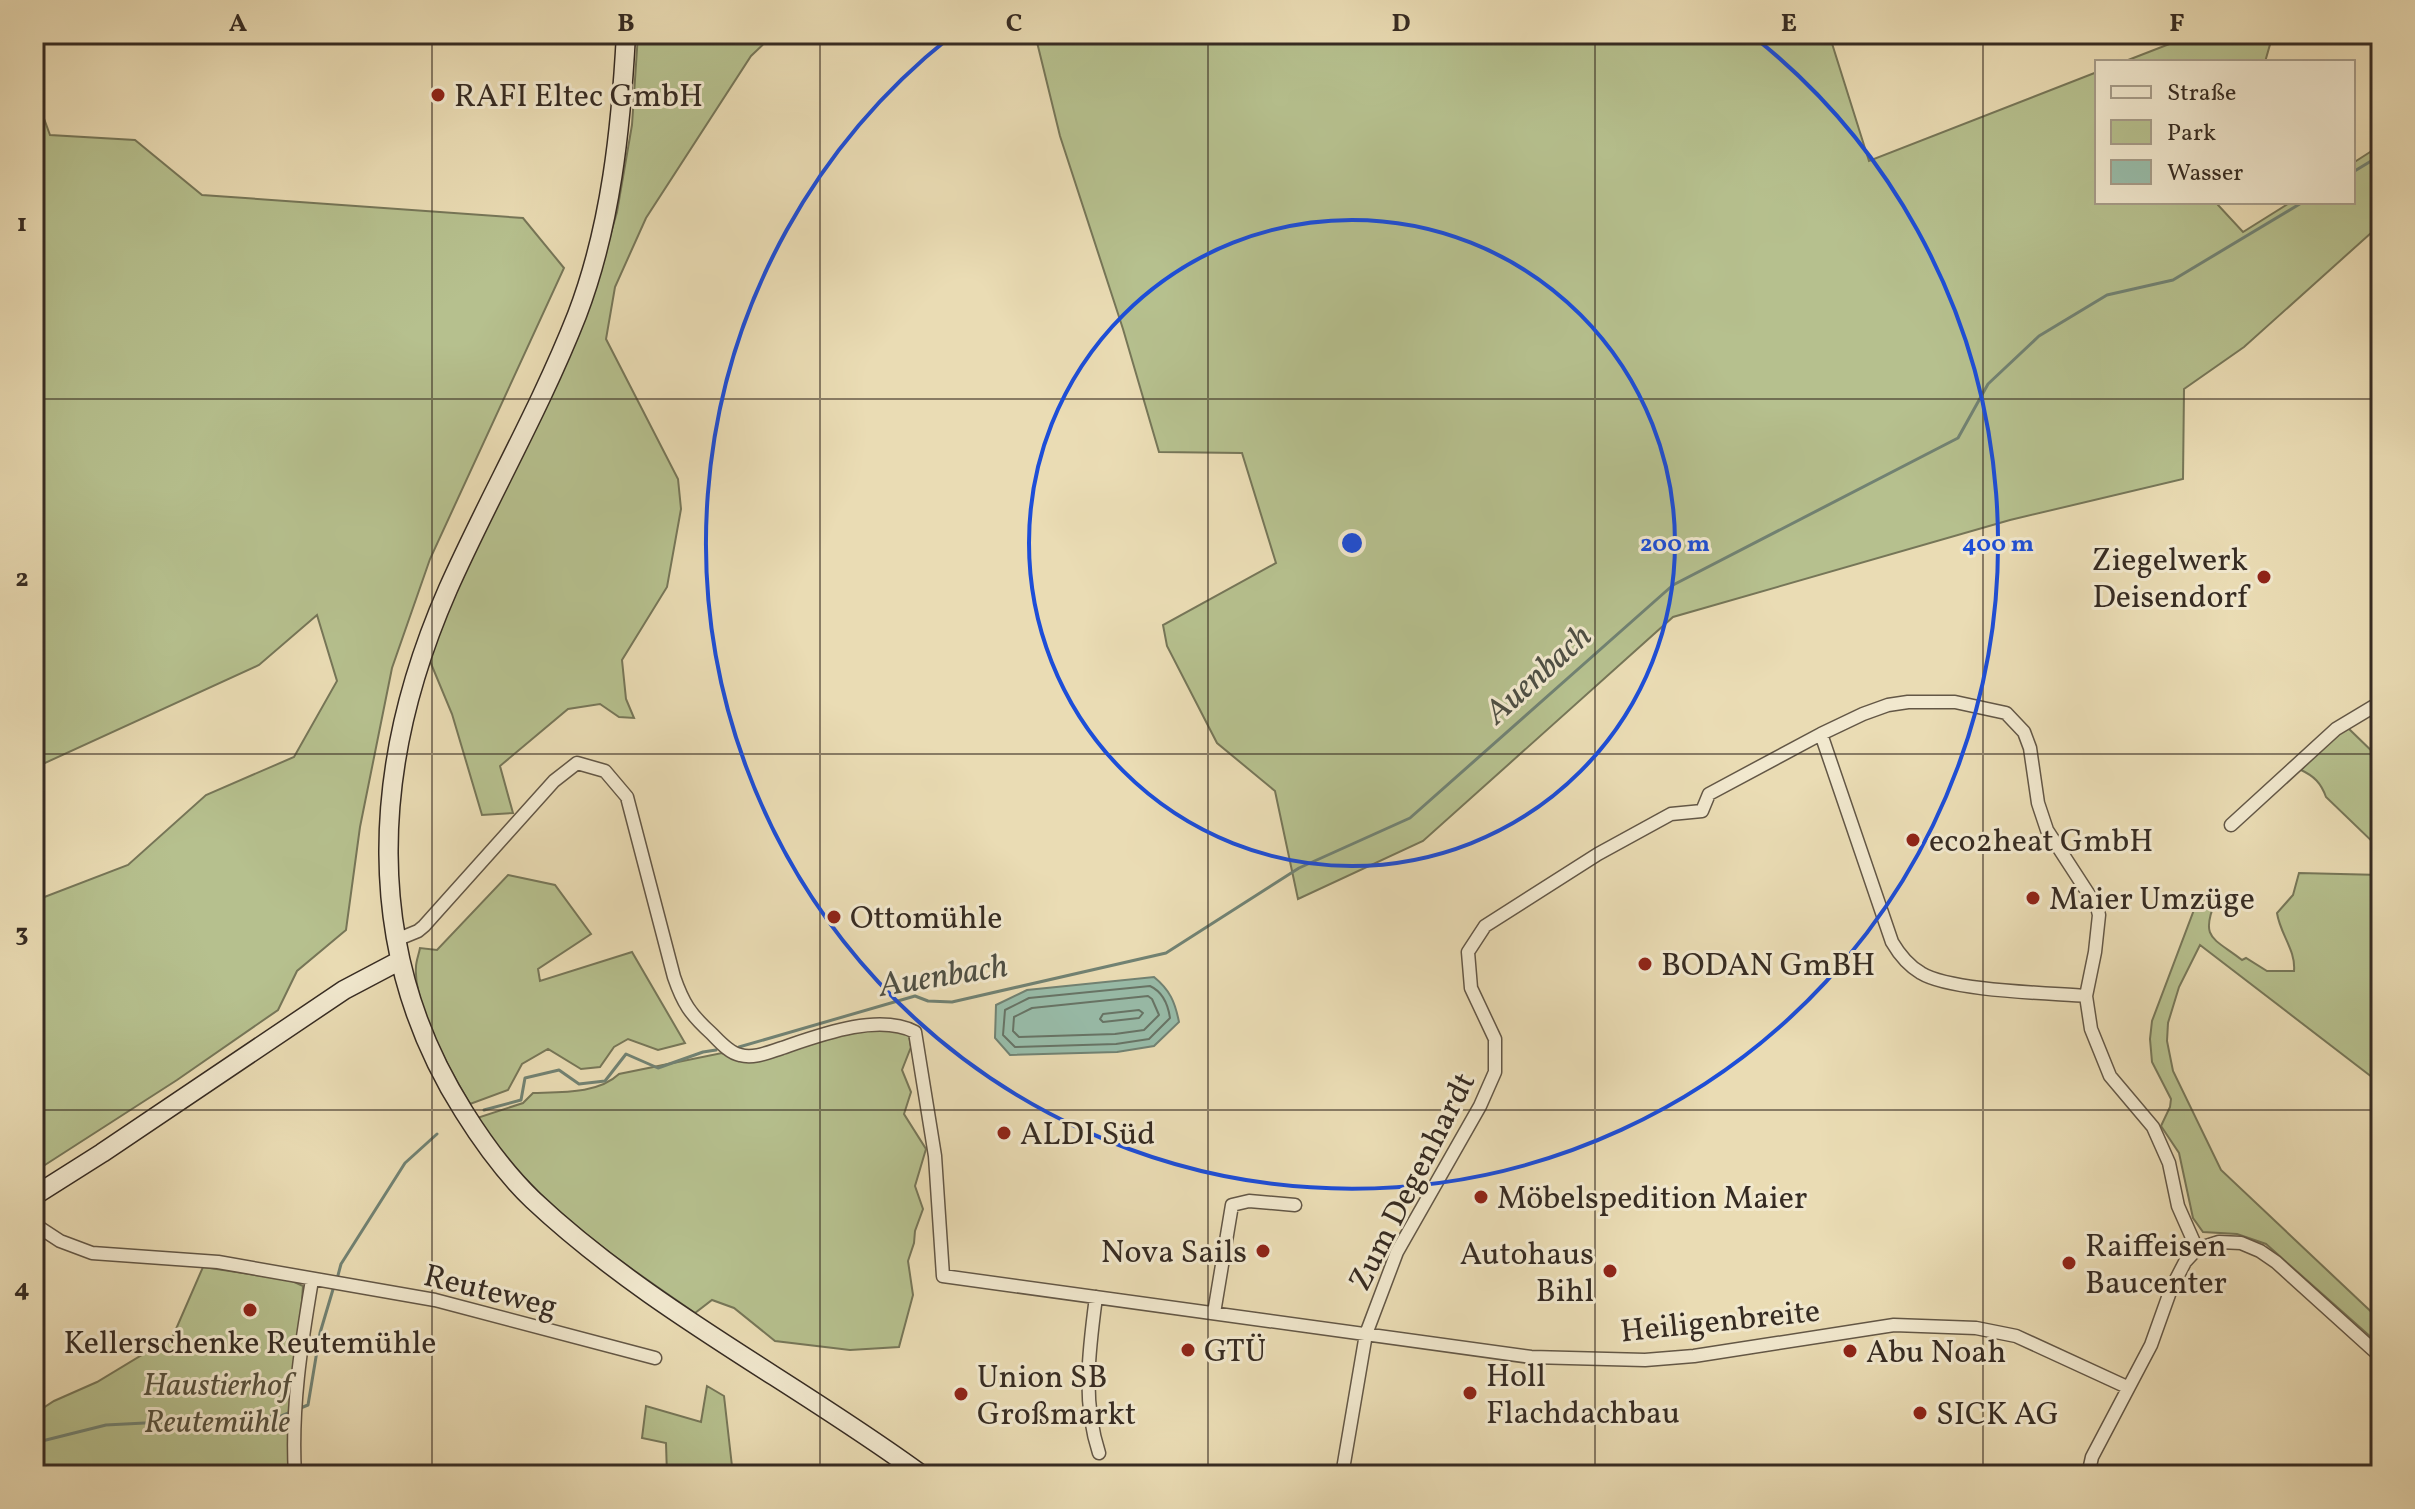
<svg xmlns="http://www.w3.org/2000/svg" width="2415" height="1509" font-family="Vollkorn,serif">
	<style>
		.green { fill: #b6c08e; stroke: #767658; stroke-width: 2 }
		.water { fill: #98bca9; stroke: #718273; stroke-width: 2 }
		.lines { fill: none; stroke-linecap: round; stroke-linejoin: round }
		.shore { stroke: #677466; stroke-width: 2 }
		.stream { stroke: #718273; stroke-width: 3 }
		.street-casing { stroke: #635746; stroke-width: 15 }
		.secondary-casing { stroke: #362b22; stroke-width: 21 }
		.street { stroke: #f1e8ce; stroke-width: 12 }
		.secondary { stroke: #f1e8ce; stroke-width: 18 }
		.grid { fill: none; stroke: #362b22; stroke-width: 2; stroke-opacity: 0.55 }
		.ring { fill: none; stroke: #1d4ed8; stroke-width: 4 }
		.poi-dot { fill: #8f2418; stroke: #f1e8ce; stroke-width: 3 }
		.labels { text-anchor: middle; stroke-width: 6; stroke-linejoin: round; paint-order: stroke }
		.poi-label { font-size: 32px; fill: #362b22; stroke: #f1e8ce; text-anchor: start }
		.street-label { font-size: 32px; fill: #362b22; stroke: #f1e8ce }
		.park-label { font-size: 32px; font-style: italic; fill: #56503d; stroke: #f1e8ce }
		.water-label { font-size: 34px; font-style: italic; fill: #4e4f44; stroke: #f1e8ce }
		.centre { fill: #1d4ed8; stroke: #f1e8ce; stroke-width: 4 }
		.ring-label { font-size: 24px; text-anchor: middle; font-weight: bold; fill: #1d4ed8; stroke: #f1e8ce; stroke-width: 6; stroke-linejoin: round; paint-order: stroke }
		.neatline { fill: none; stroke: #362b22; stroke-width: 3 }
		.grid-label { font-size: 26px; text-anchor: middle; font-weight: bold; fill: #362b22 }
	</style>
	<rect width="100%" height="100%" fill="#eadcb4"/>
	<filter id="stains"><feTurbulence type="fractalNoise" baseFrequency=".0025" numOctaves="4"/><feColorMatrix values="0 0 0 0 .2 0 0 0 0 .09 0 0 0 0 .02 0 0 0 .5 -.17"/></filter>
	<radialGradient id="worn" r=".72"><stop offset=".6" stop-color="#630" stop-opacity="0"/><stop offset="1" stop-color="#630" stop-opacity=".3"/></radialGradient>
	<path class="green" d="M638 34H774L751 56 646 218 615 287 606 339 678 479 681 509 667 587 622 660 626 699 634 718 619 717 600 704 568 709 500 766 513 813 482 815 452 714 427 654 598 278 617 212 632 125Z
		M1035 34H1829L1869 161 2097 72V202H2219L2218 205 2243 232 2291 202H2353V163L2381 145V224L2244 347 2184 389 2183 479 2010 520 1673 617 1423 841 1298 899 1275 791 1217 743 1167 646 1163 625 1276 563 1242 453 1159 452 1123 329 1060 136Z
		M2195 34H2273L2265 62H2123Z
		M34 91 50 135 135 140 202 195 523 218 564 268 430 559 392 668 360 827 346 930 297 971 278 1010 177 1080 34 1172V901L128 865 206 795 294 757 337 681 317 615 259 665 34 768Z
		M2347 727 2381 760V850L2326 797C2321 783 2314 776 2301 770L2323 746Z
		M2299 873 2381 875V1084L2200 945 2179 987 2168 1023 2167 1041 2173 1071 2221 1170 2381 1321V1346L2266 1244 2237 1234 2203 1232 2193 1218 2179 1153 2161 1126 2170 1107 2171 1099 2152 1062 2150 1039 2152 1021 2200 894 2208 893 2216 900C2199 939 2214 938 2242 960L2246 958 2267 971H2294C2296 950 2280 934 2277 913L2293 895Z
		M508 875 555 885 591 934 538 969 540 981 632 952 685 1043 658 1050 628 1039 614 1047 600 1067 581 1069 548 1049 522 1064 508 1090 470 1104C451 1072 413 1004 416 967 416 961 419 954 420 948L437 950Z
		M890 1028 909 1035 911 1047 902 1070 911 1092 904 1114 926 1149 915 1186 923 1209 915 1231 914 1243 908 1261 913 1295 899 1347 850 1350 775 1341 734 1308 712 1300 695 1313C615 1258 531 1201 477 1118L523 1103 533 1093C561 1092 598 1094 619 1074L722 1053 744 1062 816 1039 870 1029Z
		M203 1267 290 1280 303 1286 290 1475H34V1414L54 1401 97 1382 173 1336Z
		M707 1386 724 1396 733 1475H667L666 1443 642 1438 646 1406 701 1422Z"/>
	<path class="water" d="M1154 977C1170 990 1175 1002 1179 1022L1154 1046 1117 1052 1010 1055 995 1038 996 1005 1027 990Z"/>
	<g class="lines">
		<path class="shore" d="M1150 986C1163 992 1168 1004 1170 1018L1149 1039 1116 1044 1015 1047 1003 1035 1005 1010 1029 998Z
			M1148 996 1152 999 1159 1015 1144 1030 1115 1034 1019 1037 1013 1031 1014 1017 1032 1008Z
			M1139 1010 1143 1013 1139 1018 1103 1022 1100 1019 1103 1014Z"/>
		<path class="stream" d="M2353 172 2381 155
			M739 1047 915 996 928 1001 952 1002 1166 953 1299 868 1410 818 1673 585 1958 438 1988 384 2039 336 2107 295 2173 280 2303 202
			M484 1110 521 1100 525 1078 559 1070 579 1084 605 1081 626 1054 658 1068 703 1052 716 1050
			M337 1279 341 1264 405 1163 437 1134
			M298 1409 308 1405 320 1333 334 1286
			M34 1443 106 1425 281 1416 291 1412"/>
		<defs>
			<path id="street" d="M1821 734 1863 714 1888 705 1908 702H1955L2006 713 2024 732 2030 748 2038 803 2047 830 2097 907 2099 915 2095 952 2086 996 2091 1029 2110 1076 2153 1127 2169 1163 2178 1206 2197 1249
				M2231 825 2336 729 2381 702
				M396 940 418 931 424 926 554 781 577 763 605 771 627 797 674 977C683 1003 690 1014 711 1033 719 1041 729 1053 740 1055 754 1059 769 1052 782 1048 820 1035 878 1013 915 1032L935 1156 943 1276 1531 1357 1645 1360 1694 1356 1894 1325 1976 1328 2016 1336 2127 1387
				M34 1224 60 1241 92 1253 218 1262 435 1300 655 1358
				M1096 1297C1089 1350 1082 1401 1099 1453
				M1214 1313 1232 1205 1249 1201 1295 1205
				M295 1475C291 1409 301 1345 312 1280
				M1342 1475 1366 1334 1397 1252 1480 1106 1495 1072V1039L1471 988 1468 952 1485 926 1598 854 1671 814 1702 811 1709 794 1821 734 1892 942C1899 954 1909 966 1921 973 1950 991 2049 993 2086 996
				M2088 1475 2092 1457 2151 1345 2171 1289 2185 1262 2197 1249 2219 1242 2241 1243 2260 1251 2276 1262 2381 1357"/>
			<path id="secondary" d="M626 34C621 128 611 226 577 315 540 409 489 497 448 589 372 762 360 948 464 1112 484 1144 506 1174 533 1200 649 1309 794 1381 922 1475
				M34 1196 102 1153 344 990 399 961"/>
		</defs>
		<use href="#street" class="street-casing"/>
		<use href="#secondary" class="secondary-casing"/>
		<use href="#street" class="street"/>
		<use href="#secondary" class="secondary"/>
	</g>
	<path class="grid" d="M432 34V1475M820 34V1475M1208 34V1475M1595 34V1475M1983 34V1475M34 399H2381M34 754H2381M34 1110H2381"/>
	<g class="ring">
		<circle cx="1352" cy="543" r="323"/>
		<path d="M1754 37A646 646 0 1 1 950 37"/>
	</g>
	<g class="poi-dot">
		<circle cx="438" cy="95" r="8"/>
		<circle cx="2264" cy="577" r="8"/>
		<circle cx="1913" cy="840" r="8"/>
		<circle cx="2033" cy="898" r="8"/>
		<circle cx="834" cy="917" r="8"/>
		<circle cx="1645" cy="964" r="8"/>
		<circle cx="1004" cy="1133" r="8"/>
		<circle cx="1481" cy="1197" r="8"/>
		<circle cx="1263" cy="1251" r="8"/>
		<circle cx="2069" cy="1263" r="8"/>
		<circle cx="1610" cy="1271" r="8"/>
		<circle cx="250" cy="1310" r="8"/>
		<circle cx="1188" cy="1350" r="8"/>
		<circle cx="1850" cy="1351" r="8"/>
		<circle cx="1470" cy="1393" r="8"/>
		<circle cx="961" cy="1394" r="8"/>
		<circle cx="1920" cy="1413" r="8"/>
	</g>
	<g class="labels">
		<g class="poi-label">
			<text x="454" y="106">RAFI Eltec GmbH</text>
			<text x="2248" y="570" text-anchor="end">Ziegelwerk<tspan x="2248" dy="37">Deisendorf</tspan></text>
			<text x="1929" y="851">eco2heat GmbH</text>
			<text x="2049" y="909">Maier Umzüge</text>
			<text x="850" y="928">Ottomühle</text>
			<text x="1661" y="975">BODAN GmBH</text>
			<text x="1020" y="1144">ALDI Süd</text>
			<text x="1497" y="1208">Möbelspedition Maier</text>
			<text x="2085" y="1256">Raiffeisen<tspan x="2085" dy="37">Baucenter</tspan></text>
			<text x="1247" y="1262" text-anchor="end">Nova Sails</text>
			<text x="1594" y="1264" text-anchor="end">Autohaus<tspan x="1594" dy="37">Bihl</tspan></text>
			<text x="250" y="1353" text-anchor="middle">Kellerschenke Reutemühle</text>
			<text x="1204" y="1361">GTÜ</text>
			<text x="1866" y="1362">Abu Noah</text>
			<text x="1486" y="1386">Holl<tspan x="1486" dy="37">Flachdachbau</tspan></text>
			<text x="977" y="1387">Union SB<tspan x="977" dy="37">Großmarkt</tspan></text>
			<text x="1936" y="1424">SICK AG</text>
		</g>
		<g class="street-label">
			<text transform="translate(1411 1181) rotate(-63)" y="11">Zum Degenhardt</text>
			<text transform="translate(491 1290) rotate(14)" y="11">Reuteweg</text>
			<text transform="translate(1720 1320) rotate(-6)" y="11">Heiligenbreite</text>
		</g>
		<g class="park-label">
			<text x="217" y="1395">Haustierhof<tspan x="217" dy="37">Reutemühle</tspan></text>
		</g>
		<g class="water-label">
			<text transform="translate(1537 673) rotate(-42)" y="12">Auenbach</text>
			<text transform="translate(943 974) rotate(-9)" y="12">Auenbach</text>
		</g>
	</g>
	<circle cx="1352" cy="543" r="12" class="centre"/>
	<g class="ring-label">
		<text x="1675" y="551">200 m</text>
		<text x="1998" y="551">400 m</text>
	</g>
	<rect width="2415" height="1509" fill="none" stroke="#eadcb4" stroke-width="88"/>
	<rect x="2095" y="60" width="260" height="144" fill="#f1e8ce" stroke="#a69c89" stroke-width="2"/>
	<rect x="2111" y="86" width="40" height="12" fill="#f1e8ce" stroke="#a69c89" stroke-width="2"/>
	<text x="2167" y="100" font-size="24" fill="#362b22">Straße</text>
	<rect x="2111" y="120" width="40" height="24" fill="#b6c08e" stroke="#a69c89" stroke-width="2"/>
	<text x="2167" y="140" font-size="24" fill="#362b22">Park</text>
	<rect x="2111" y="160" width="40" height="24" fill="#98bca9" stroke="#a69c89" stroke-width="2"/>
	<text x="2167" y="180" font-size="24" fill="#362b22">Wasser</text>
	<rect x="44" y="44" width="2327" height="1421" class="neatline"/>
	<g class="grid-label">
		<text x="238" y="31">A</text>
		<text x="626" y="31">B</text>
		<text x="1014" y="31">C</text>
		<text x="1401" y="31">D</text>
		<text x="1789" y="31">E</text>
		<text x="2177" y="31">F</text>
		<text x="22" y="231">1</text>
		<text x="22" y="586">2</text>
		<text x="22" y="941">3</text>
		<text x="22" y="1296">4</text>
	</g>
	<rect width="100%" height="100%" filter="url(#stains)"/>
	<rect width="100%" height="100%" fill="url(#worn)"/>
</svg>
